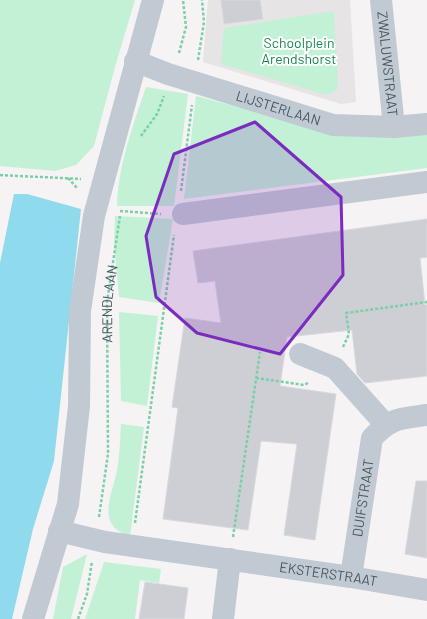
<svg xmlns="http://www.w3.org/2000/svg" width="427" height="619" font-family="Barlow,sans-serif">
	<style>
		.education { fill: #e6e4e5 }
		.green { fill: #c3f1d5 }
		.water { fill: #90daee }
		.building { fill: #cdcfd5; stroke: #d7d9de }
		.lines { fill: none; stroke-linecap: round; stroke-linejoin: round }
		.path { stroke: #7ad0a6; stroke-width: 2.5; stroke-dasharray: 3 2; stroke-linecap: butt }
		.minor { stroke: #c1cad2; stroke-width: 22 }
		.marked { fill: #7b2cbf; fill-opacity: 0.2; stroke: #7b2cbf; stroke-width: 3; stroke-linejoin: round }
		.labels { text-anchor: middle; stroke-width: 4; stroke-linejoin: round; paint-order: stroke }
		.park-label { font-size: 14px; fill: #17864f; stroke: #fff }
		.street-label { font-size: 14px; fill: #4a5661; stroke: #fff }
	</style>
	<rect width="100%" height="100%" fill="#f5f3f3"/>
	<path class="education" d="M208 0H350L356 102 341 104 203 62Z"/>
	<path class="green" d="M0 0H135L115 67 94 146 76 165 55 171 0 166Z
		M334 11 338 89 327 95 221 64 224 28Z
		M146 87 188 94 174 206H117C118 166 133 125 146 87Z
		M196 96 249 110 427 131V168L184 199Z
		M115 216 173 219 159 303 119 297 114 242Z
		M119 312 158 316 147 406 121 401Z
		M121 424 144 427 130 536C94 526 113 494 117 470 120 455 120 439 121 424Z
		M87 554 71 619H53L63 567Z
		M104 562 161 569 159 583 140 580 135 619H85Z"/>
	<path class="water" d="M14 194H27L81 209 54 461 33 529 12 619H0V263Z"/>
	<path class="building" d="M221 0H260L263 19 224 24Z
		M427 219V257L420 258 425 305H427V376L365 383 357 374 352 330 287 337 280 386 336 394 315 540 284 535 297 444 261 441 248 530 163 519 178 408 172 407 185 318 221 323 215 281 198 283 193 251Z
		M416 481H427V558L405 554Z
		M145 582 188 588 184 619H139Z"/>
	<g class="lines">
		<g class="path">
			<path d="M179 53 186 27 183 0"/>
			<path d="M198 60 204 22 202 0"/>
			<path d="M141 136 157 114 164 96"/>
			<path d="M0 175 81 179"/>
			<path d="M68 178 77 188"/>
			<path d="M181 191 192 105"/>
			<path d="M120 211 161 214"/>
			<path d="M343 347 349 334 346 313 427 302"/>
			<path d="M256 378 304 385 308 383"/>
			<path id="s1" d="M99 517 108 454 107 302 120 216"/>
			<path d="M135 523 174 235"/>
			<path d="M233 537 260 352"/>
			<path d="M78 619 87 594 92 561"/>
		</g>
		<g class="minor">
			<path id="s2" d="M381 0 394 127"/>
			<path id="s3" d="M135 61 168 74 333 125 394 127 427 124"/>
			<path d="M183 214 427 182"/>
			<path d="M300 354 335 368 385 424"/>
			<path id="s4" d="M59 531 105 542 351 577 427 590"/>
			<path id="s5" d="M351 577 372 438C392 417 400 419 427 415"/>
			<path d="M33 619 68 504 79 406 80 311 94 216 153 0"/>
			<path d="M223 619 230 559"/>
		</g>
	</g>
	<path class="marked" d="M255 122 341 197 343 275 280 354 197 333 156 297 146 236 174 154Z"/>
	<g class="labels">
		<g class="park-label">
			<text x="299" y="48">Schoolplein<tspan x="299" dy="16">Arendshorst</tspan></text>
		</g>
		<g class="street-label">
			<text dy="5" stroke="none"><textPath href="#s2" startOffset="64">ZWALUWSTRAAT</textPath></text>
			<text dy="5" stroke="none"><textPath href="#s3" startOffset="151">LIJSTERLAAN</textPath></text>
			<text dy="5" stroke="none"><textPath href="#s1" startOffset="214">ARENDLAAN</textPath></text>
			<text dy="5" stroke="none"><textPath href="#s5" startOffset="80">DUIFSTRAAT</textPath></text>
			<text dy="5" stroke="none"><textPath href="#s4" startOffset="273">EKSTERSTRAAT</textPath></text>
		</g>
	</g>
</svg>
